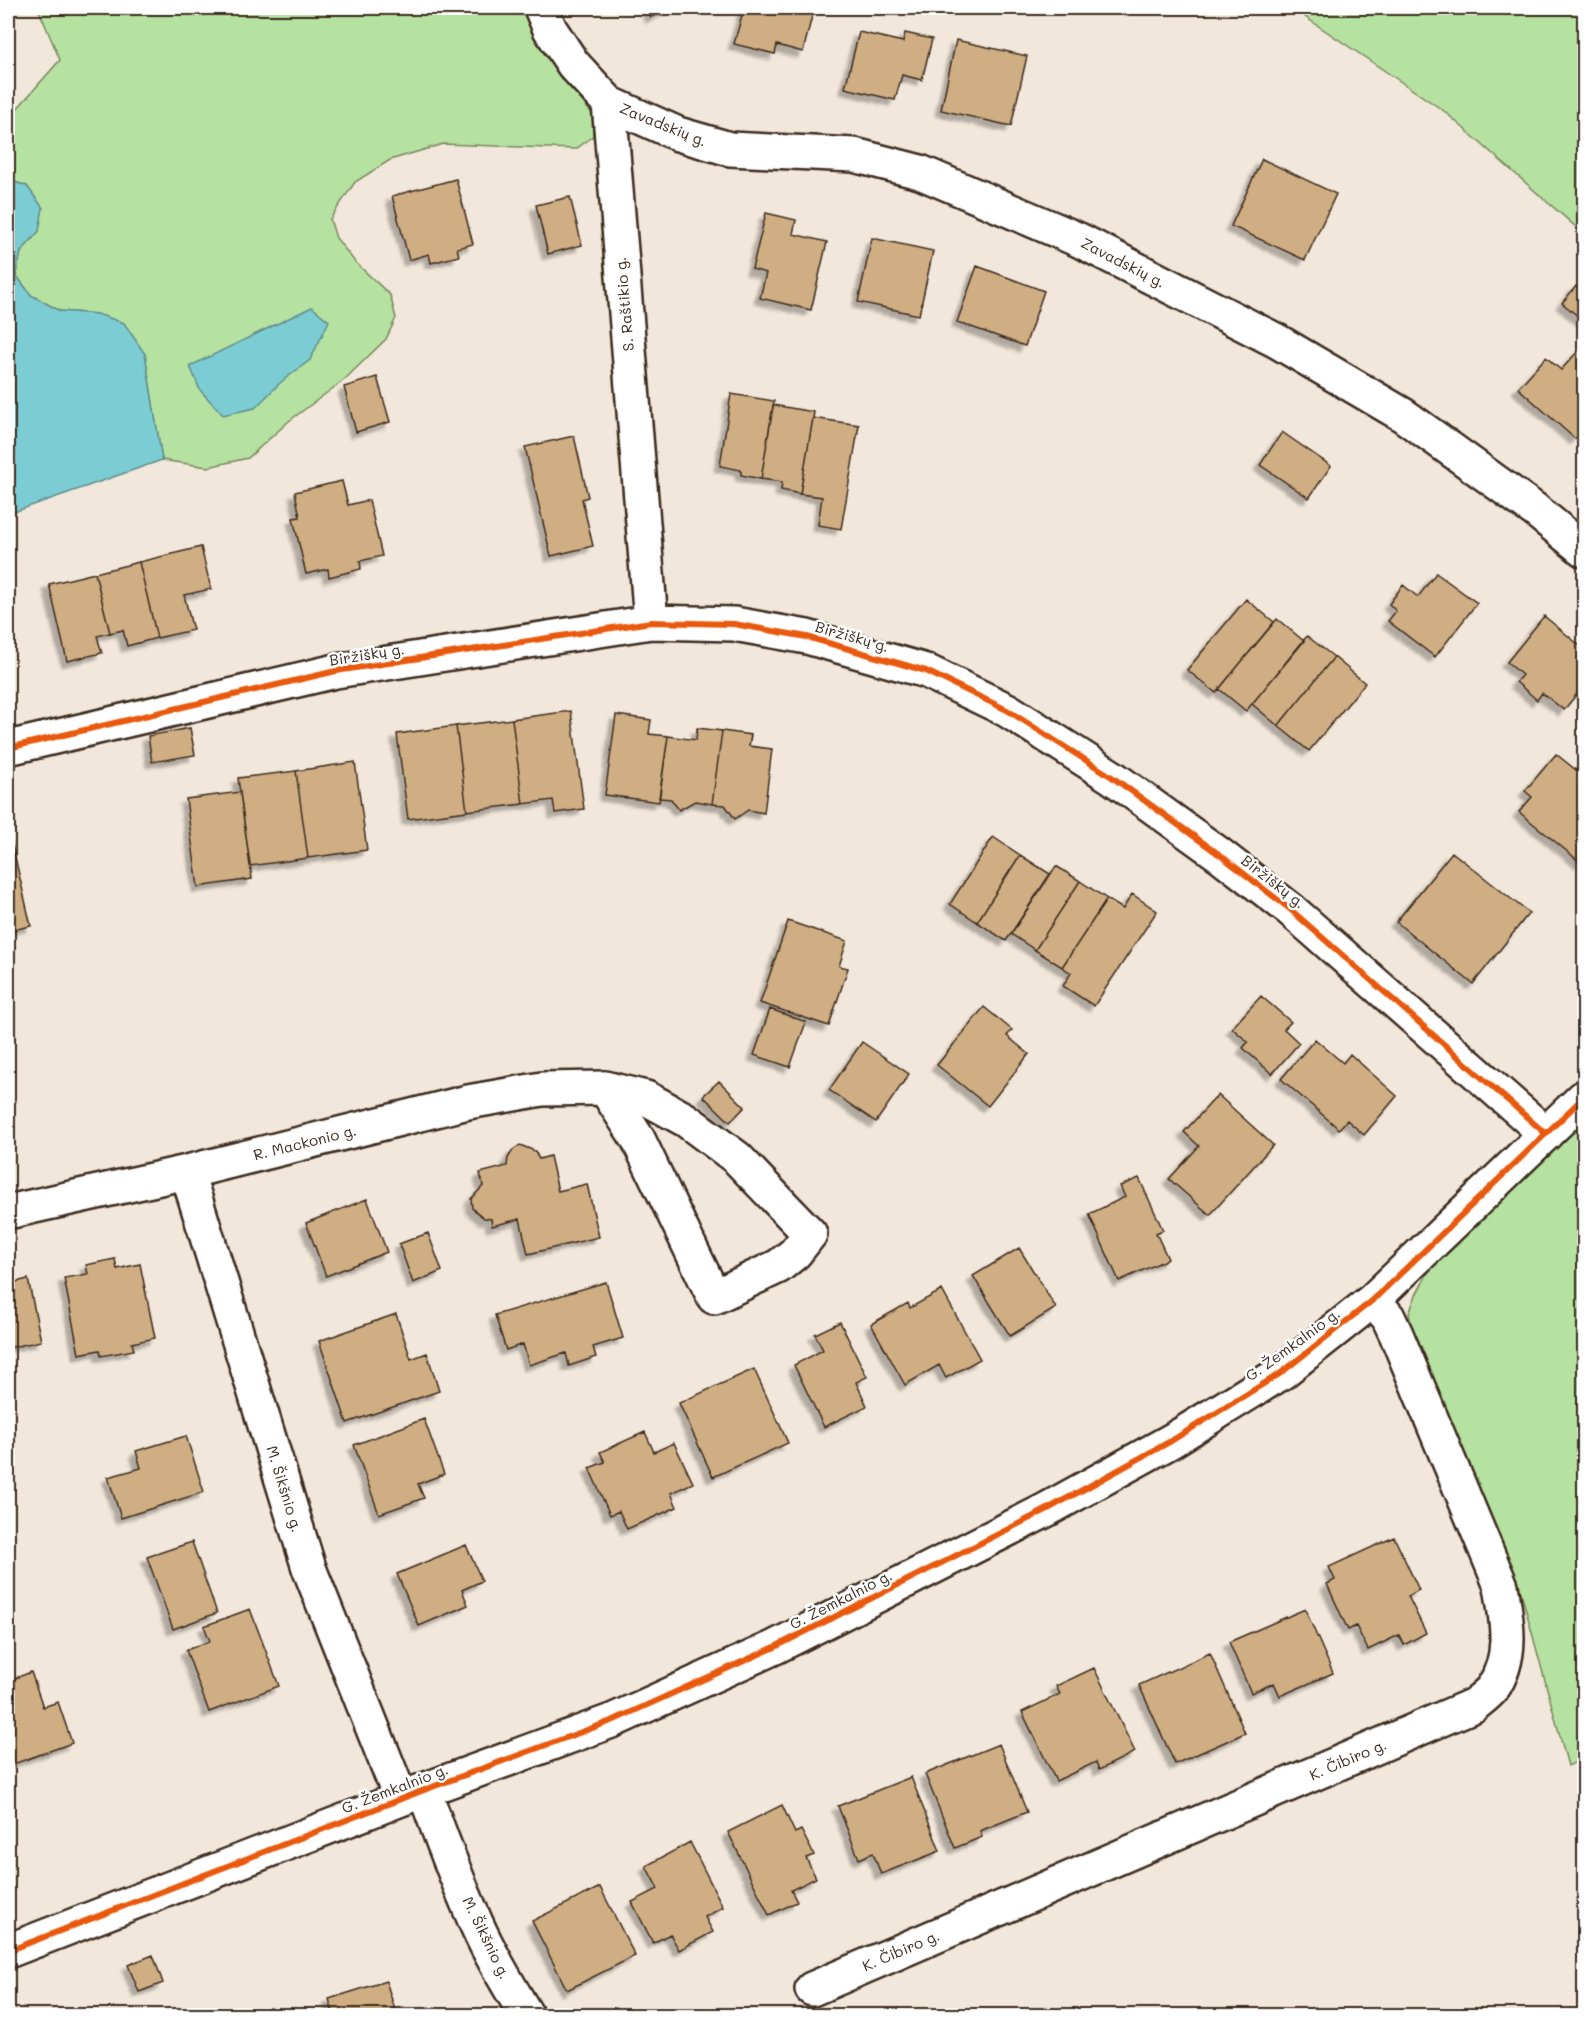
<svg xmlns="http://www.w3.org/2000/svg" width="1592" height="2023" font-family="Mali,sans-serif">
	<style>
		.green { fill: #b5e2a0; stroke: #78865f; stroke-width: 1.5 }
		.water { fill: #7bccd3; stroke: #618b8b; stroke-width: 1.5 }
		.building { fill: #d0ae83; stroke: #3b2a1e; stroke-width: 1.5; filter: url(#shadow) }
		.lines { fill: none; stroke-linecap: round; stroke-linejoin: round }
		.minor-casing { stroke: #3b2a1e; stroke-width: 38 }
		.minor { stroke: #fff; stroke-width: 33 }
		.cycleway-casing { stroke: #fff; stroke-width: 10 }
		.cycleway { stroke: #e8590c; stroke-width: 6 }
		.labels { text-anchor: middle; stroke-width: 5; stroke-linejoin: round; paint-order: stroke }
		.street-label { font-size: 15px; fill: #3b2a1e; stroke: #fff }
	</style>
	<defs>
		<filter id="shadow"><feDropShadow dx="-5.5" dy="5.5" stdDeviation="1.5" flood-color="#0004"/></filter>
	</defs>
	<rect width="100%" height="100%" fill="#f1e7da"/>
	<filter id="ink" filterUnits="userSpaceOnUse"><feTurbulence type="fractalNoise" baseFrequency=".0167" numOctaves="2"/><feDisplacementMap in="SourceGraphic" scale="12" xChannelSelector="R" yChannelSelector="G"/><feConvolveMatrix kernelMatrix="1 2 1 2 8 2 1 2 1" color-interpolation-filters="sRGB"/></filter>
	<g filter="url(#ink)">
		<path class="green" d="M38 8H524C543 49 564 81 594 116L593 136 576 149 443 144 390 160 355 182 330 219 336 238 355 262 390 295 396 318 386 339 344 380 289 421 248 458 208 467 162 460 145 354 97 314 60 311 31 295 16 275 21 252 39 231 27 186 8 180V119L60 60Z
			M1292 8H1584V234L1444 111Z
			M1584 1120V1758L1568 1766 1521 1592 1416 1348 1409 1313 1416 1295 1430 1269Z"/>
		<path class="water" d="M8 180 27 186 43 208 39 231 21 252 16 275 31 295 60 311 97 314 124 323 145 354 162 460 8 514Z
			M312 307 329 321 310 360 281 382 255 408 223 415 200 390 190 366Z"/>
		<path class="building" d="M647 8H672L651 17Z
			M744 8H814L803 52 777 45 775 54 734 44Z
			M859 32 903 42 905 33 932 39 922 80 902 75 895 100 845 88Z
			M956 40 1027 56 1011 126 941 110Z
			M1262 159 1336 194 1305 260 1231 226Z
			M456 179 473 244 457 248 459 256 431 263 429 254 409 260 392 196Z
			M570 197 582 245 548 254 536 205Z
			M766 213 796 220 793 234 827 242 811 310 760 298 766 273 752 269Z
			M872 238 933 251 919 315 858 302Z
			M977 266 1044 291 1025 346 957 322Z
			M1576 286 1584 293V321L1562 303Z
			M1579 350 1584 354V428L1575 439 1518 388 1546 357 1561 370Z
			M377 377 390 422 356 432 344 387Z
			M731 394 774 401 761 479 741 475V470L720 466Z
			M773 405 814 412 800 494 781 490 782 482 761 479Z
			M813 418 859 425 841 529 818 525 822 497 800 494Z
			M1282 432 1331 466 1309 498 1260 465Z
			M574 436 588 497 582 499 593 546 551 556 525 447Z
			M342 481 348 505 369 500 382 556 360 561 361 569 329 577 328 569 306 574 293 518 300 517 295 492Z
			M201 547 211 589 184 595 193 630 157 638 139 562Z
			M139 562 157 638 127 646 123 630 110 633 95 573Z
			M95 573 110 633 97 636 102 653 67 661 49 584Z
			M1436 573 1477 603 1435 657 1388 621 1396 611 1389 604 1403 585 1418 597Z
			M1246 599 1274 622 1216 693 1187 670Z
			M1544 616 1584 649V685L1564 710 1542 693 1537 700 1516 682 1522 675 1507 662Z
			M1277 619 1304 641 1246 711 1219 689Z
			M1307 636 1334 657 1278 726 1252 704Z
			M1334 657 1365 683 1309 751 1278 726Z
			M571 711 584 809 555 813 553 800 523 804 512 719Z
			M616 715 651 720 649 734 668 736 659 802 605 795Z
			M512 719 523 804 467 811 456 726Z
			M456 726 467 811 408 819 397 734Z
			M190 728 195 755 152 762 148 736Z
			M697 728 722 731 712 804 695 801 679 810 671 799 659 798 668 736 696 740Z
			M722 731 751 735 749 746 772 749 764 813 748 810 735 819 725 805 712 804Z
			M1556 754 1576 770 1584 762V857L1580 862 1519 812 1532 797 1525 791Z
			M355 762 367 850 308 858 296 771Z
			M296 771 308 858 250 866 238 778Z
			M240 792 252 879 198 887 186 799Z
			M993 837 1020 855 977 922 950 904Z
			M8 840H11L31 926 8 931Z
			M1452 852 1529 913 1473 984 1396 922Z
			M1020 855 1050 874 1006 941 977 922Z
			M1056 866 1080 881 1035 950 1011 934Z
			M1080 881 1107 899 1062 967 1035 950Z
			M1132 894 1157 911 1094 1006 1063 986 1071 973 1062 967 1107 899 1123 909Z
			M788 921 847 941 839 966 848 968 829 1026 760 1003Z
			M1261 996 1291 1022 1284 1029 1299 1043 1272 1074 1243 1048 1248 1042 1232 1028Z
			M984 1007 1012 1030 1007 1036 1029 1054 988 1106 937 1065Z
			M770 1009 806 1022 790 1067 754 1055Z
			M1315 1039 1343 1063 1350 1054 1397 1096 1364 1135 1347 1120 1339 1129 1281 1079Z
			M862 1042 909 1074 876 1122 829 1090Z
			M719 1081 745 1107 730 1122 703 1096Z
			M1218 1095 1273 1145 1210 1215 1169 1179 1199 1146 1184 1132Z
			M520 1145 535 1151 539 1159 550 1156 558 1191 587 1184 599 1237 528 1254 520 1219 492 1226 491 1219 484 1218 472 1208 471 1199 483 1186 480 1173 507 1166 508 1158 513 1150Z
			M1139 1178 1163 1230 1156 1233 1168 1259 1119 1281 1089 1214 1125 1197 1120 1186Z
			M367 1199 387 1252 326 1276 306 1223Z
			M428 1233 442 1271 413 1283 399 1244Z
			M1019 1248 1056 1308 1010 1336 973 1276Z
			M115 1259 117 1269 140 1264 155 1338 132 1343 134 1350 101 1356 100 1350 79 1354 64 1278 88 1274 86 1265Z
			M28 1279 41 1341 8 1348V1284Z
			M606 1282 623 1338 593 1347 596 1357 569 1366 566 1353 529 1365 523 1344 506 1350 495 1315Z
			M942 1290 980 1359 946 1378 939 1365 905 1385 871 1324 908 1303 910 1308Z
			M396 1314 411 1359 427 1353 439 1391 347 1423 319 1341Z
			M840 1322 867 1377 856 1382 867 1406 824 1427 794 1365 823 1350 815 1334Z
			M754 1369 788 1443 713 1477 679 1403Z
			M424 1419 444 1474 418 1484 424 1498 379 1514 354 1445Z
			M645 1432 654 1452 674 1443 693 1483 671 1493 677 1507 627 1529 619 1511 610 1515 589 1468 605 1462 600 1452Z
			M186 1436 204 1492 121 1518 108 1477 141 1468 136 1451Z
			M1394 1537 1419 1590 1408 1596 1426 1633 1404 1645 1399 1635 1368 1650 1356 1626 1348 1630 1327 1584 1335 1580 1329 1567Z
			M192 1542 217 1613 173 1629 147 1557Z
			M466 1545 482 1581 462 1590 468 1605 419 1626 397 1574Z
			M250 1609 279 1686 209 1712 186 1650 210 1641 204 1626Z
			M1305 1609 1333 1673 1280 1696 1274 1683 1251 1693 1229 1642Z
			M1210 1653 1245 1733 1175 1764 1139 1685Z
			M1094 1668 1135 1752 1099 1770 1096 1762 1056 1781 1022 1712 1060 1694 1056 1686Z
			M31 1672 43 1707 58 1702 72 1743 8 1766V1681Z
			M999 1744 1027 1812 980 1831 982 1837 955 1848 925 1774Z
			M911 1777 940 1851 881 1874 873 1853 859 1859 838 1806Z
			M782 1805 795 1833 801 1830 814 1855 806 1858 816 1878 791 1890 797 1902 769 1915 728 1832Z
			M690 1842 723 1907 705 1917 713 1932 679 1950 670 1934 653 1943 632 1902 658 1889 646 1866Z
			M600 1887 635 1956 567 1990 532 1921Z
			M153 1955 163 1983 139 1992 128 1965Z
			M386 1981 397 2016H334L329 1999Z"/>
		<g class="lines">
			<defs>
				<path id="minor" d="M541 8 550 29 573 64 609 103 651 622
					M609 103 678 134 730 149 854 155 920 172 1079 240 1277 341 1403 415 1535 510 1584 550
					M8 748 336 671 651 622 734 624 807 637 926 671 1007 710 1112 777 1220 855 1291 910 1546 1134
					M187 1172 309 1568 401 1799
					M8 1212 187 1172 468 1102 542 1089 605 1088 646 1098 686 1120 737 1158 810 1234 795 1253 779 1266 714 1297 638 1139 605 1088
					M424 1790C440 1835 457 1880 476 1923 490 1955 509 1986 527 2016
					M8 1951 424 1790 614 1720 775 1647 1046 1510 1171 1441 1281 1373 1373 1300 1584 1097
					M812 1989 1474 1705C1480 1700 1487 1695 1492 1689 1514 1658 1507 1621 1501 1586L1396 1334 1388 1317 1373 1300"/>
			</defs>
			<use href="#minor" class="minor-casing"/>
			<use href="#minor" class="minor"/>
			<defs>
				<path id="cycleway" d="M8 748 336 671 651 622 734 624 807 637 926 671 1007 710 1112 777 1220 855 1291 910 1546 1134
					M8 1951 424 1790 614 1720 775 1647 1046 1510 1171 1441 1281 1373 1373 1300 1584 1097"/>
			</defs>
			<use href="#cycleway" class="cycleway-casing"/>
			<use href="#cycleway" class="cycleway"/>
		</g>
	</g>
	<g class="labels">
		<g class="street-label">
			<text transform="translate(663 125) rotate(22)" y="5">Zavadskių g.</text>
			<text transform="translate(1123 263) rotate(27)" y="5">Zavadskių g.</text>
			<text transform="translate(625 304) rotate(-95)" y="5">S. Raštikio g.</text>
			<text transform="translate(852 637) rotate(16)" y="5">Biržiškų g.</text>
			<text transform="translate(367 655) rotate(-9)" y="5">Biržiškų g.</text>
			<text transform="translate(1273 882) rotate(38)" y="5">Biržiškų g.</text>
			<text transform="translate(305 1143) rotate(-14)" y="5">R. Mackonio g.</text>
			<text transform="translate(1293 1345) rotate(-36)" y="5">G. Žemkalnio g.</text>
			<text transform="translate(284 1489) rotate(73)" y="5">M. Šikšnio g.</text>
			<text transform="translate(841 1600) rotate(-27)" y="5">G. Žemkalnio g.</text>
			<text transform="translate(1348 1760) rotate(-23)" y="5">K. Čibiro g.</text>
			<text transform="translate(395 1789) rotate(-21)" y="5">G. Žemkalnio g.</text>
			<text transform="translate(486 1938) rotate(64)" y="5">M. Šikšnio g.</text>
			<text transform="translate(901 1951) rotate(-23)" y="5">K. Čibiro g.</text>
		</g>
	</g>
	<rect width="1592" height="2023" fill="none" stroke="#fff" stroke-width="30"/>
	<rect x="15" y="15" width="1562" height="1993" fill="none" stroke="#3b2a1e" stroke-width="2" filter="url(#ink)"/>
</svg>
